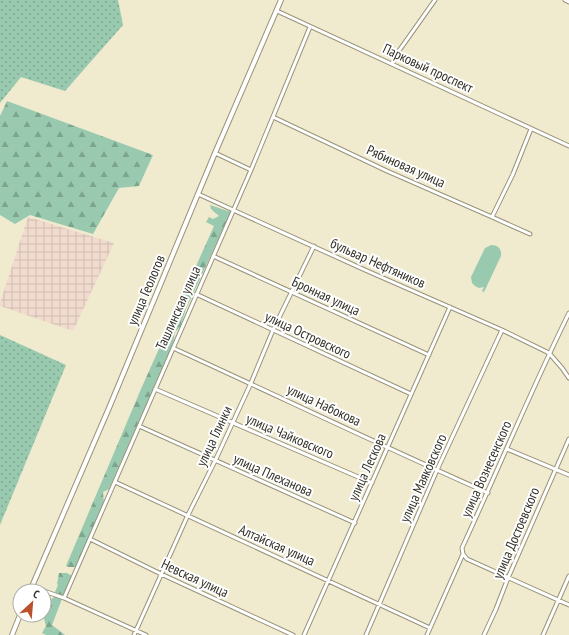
<svg xmlns="http://www.w3.org/2000/svg" width="569" height="635" font-family="'PT Sans Narrow',sans-serif">
	<style>
		.industrial { fill: url(#industrial-grid) }
		.grass { fill: url(#grass-dots) }
		.forest { fill: url(#forest-firs) }
		.pitch { fill: #99caaf }
		.lines { fill: none; stroke-linecap: round; stroke-linejoin: round }
		.street-casing { stroke: #99937a; stroke-width: 5 }
		.secondary-casing { stroke: #99937a; stroke-width: 6 }
		.street { stroke: #fff; stroke-width: 3 }
		.secondary { stroke: #fff; stroke-width: 4 }
		.labels { text-anchor: middle; stroke-width: 4; stroke-linejoin: round; paint-order: stroke }
		.street-label { font-size: 14px; fill: #333127; stroke: #fff }
	</style>
	<defs>
		<pattern id="industrial-grid" width="8" height="8" patternUnits="userSpaceOnUse"><rect width="8" height="8" fill="#f1dace"/><path d="M0 4h8M4 0v8" fill="none" stroke="#cfbcb1"/></pattern>
		<pattern id="grass-dots" width="8" height="8" patternUnits="userSpaceOnUse"><rect width="8" height="8" fill="#99caaf"/><path d="M2 2h.1M6 6h.1" fill="none" stroke="#7da58e" stroke-width="1.8" stroke-linecap="round"/></pattern>
		<pattern id="forest-firs" width="22" height="20" patternUnits="userSpaceOnUse"><rect width="22" height="20" fill="#99caaf"/><path d="M5 1l3.5 6h-7zM16 11l3.5 6h-7z" fill="#7da58e"/></pattern>
	</defs>
	<rect width="100%" height="100%" fill="#f0eacf"/>
	<path class="industrial" d="M28 217 114 243 73 331 0 306V303Z"/>
	<path class="grass" d="M0 0H118L123 25 65 91 21 77 0 103Z
		M0 335 66 365 0 525Z"/>
	<path class="forest" d="M7 101 153 155 139 186 119 188 93 234 30 215 15 224 0 215V116Z
		M210 205 231 212 186 309 180 327 175 332 173 344 109 489 103 492 104 504 76 567H68L66 566 141 389 214 226 206 222 209 217 213 219 219 216 211 209Z
		M59 573H67L72 576 64 595H59L55 592 58 585 57 584Z
		M56 596 62 599 52 625 65 635H46L42 633 46 626 43 615H44C44 603 47 602 56 596Z"/>
	<path class="pitch" d="M491 245C498 245 502 249 501 256L484 292 482 291 484 287 479 288 475 286 472 283 471 277 485 248Z"/>
	<g class="lines">
		<defs>
			<path id="street" d="M565 0 569 2
				M277 11 569 146
				M392 64 396 55 435 0
				M273 117 387 171 492 217 530 234
				M215 153 251 170
				M198 194 365 270 502 330 549 353 562 368 569 378
				M492 217 513 174 531 129
				M213 256 429 355
				M196 294 411 394
				M173 348C278 396 382 446 488 493
				M155 389 372 483
				M139 426 355 523
				M507 449 569 475
				M115 482 430 628
				M90 539 161 574 293 635
				M463 554 467 559 569 605
				M32 587 43 591
				M44 591 64 598 146 635
				M64 598 251 170 310 27
				M134 635 187 517 215 461 251 383 273 330 314 246
				M304 635 450 307
				M366 635 437 470 502 330
				M427 635 463 554 462 548C498 470 531 390 569 313
				M484 635 496 609 508 578 569 439
				M543 635 569 576"/>
			<path id="secondary" d="M30 591 109 408 215 153 281 0
				M12 635 20 615"/>
		</defs>
		<use href="#street" class="street-casing"/>
		<use href="#secondary" class="secondary-casing"/>
		<use href="#street" class="street"/>
		<use href="#secondary" class="secondary"/>
	</g>
	<g class="labels">
		<g class="street-label">
			<text transform="translate(428 68) rotate(25)" y="5">Парковый проспект</text>
			<text transform="translate(406 166) rotate(24)" y="5">Рябиновая улица</text>
			<text transform="translate(378 263) rotate(24)" y="5">бульвар Нефтяников</text>
			<text transform="translate(146 290) rotate(-67)" y="5">улица Геологов</text>
			<text transform="translate(326 296) rotate(25)" y="5">Бронная улица</text>
			<text transform="translate(178 308) rotate(-66)" y="5">Ташлинская улица</text>
			<text transform="translate(308 335) rotate(25)" y="5">улица Островского</text>
			<text transform="translate(324 405) rotate(25)" y="5">улица Набокова</text>
			<text transform="translate(214 436) rotate(-65)" y="5">улица Глинки</text>
			<text transform="translate(290 436) rotate(23)" y="5">улица Чайковского</text>
			<text transform="translate(367 467) rotate(-66)" y="5">улица Лескова</text>
			<text transform="translate(486 469) rotate(-66)" y="5">улица Вознесенского</text>
			<text transform="translate(273 475) rotate(24)" y="5">улица Плеханова</text>
			<text transform="translate(423 478) rotate(-66)" y="5">улица Маяковского</text>
			<text transform="translate(516 533) rotate(-67)" y="5">улица Достоевского</text>
			<text transform="translate(277 545) rotate(24)" y="5">Алтайская улица</text>
			<text transform="translate(195 578) rotate(25)" y="5">Невская улица</text>
		</g>
	</g>
	<g transform="translate(32 603) rotate(26)"><circle r="19" fill="#ffffff" stroke="#adada9"/>
	<path d="M0-3L7 15L0 10L-7 15Z" fill="#b9512c"/>
	<text y="-6" font-size="11" font-weight="bold" text-anchor="middle" fill="#333127">С</text>
	</g>
</svg>
